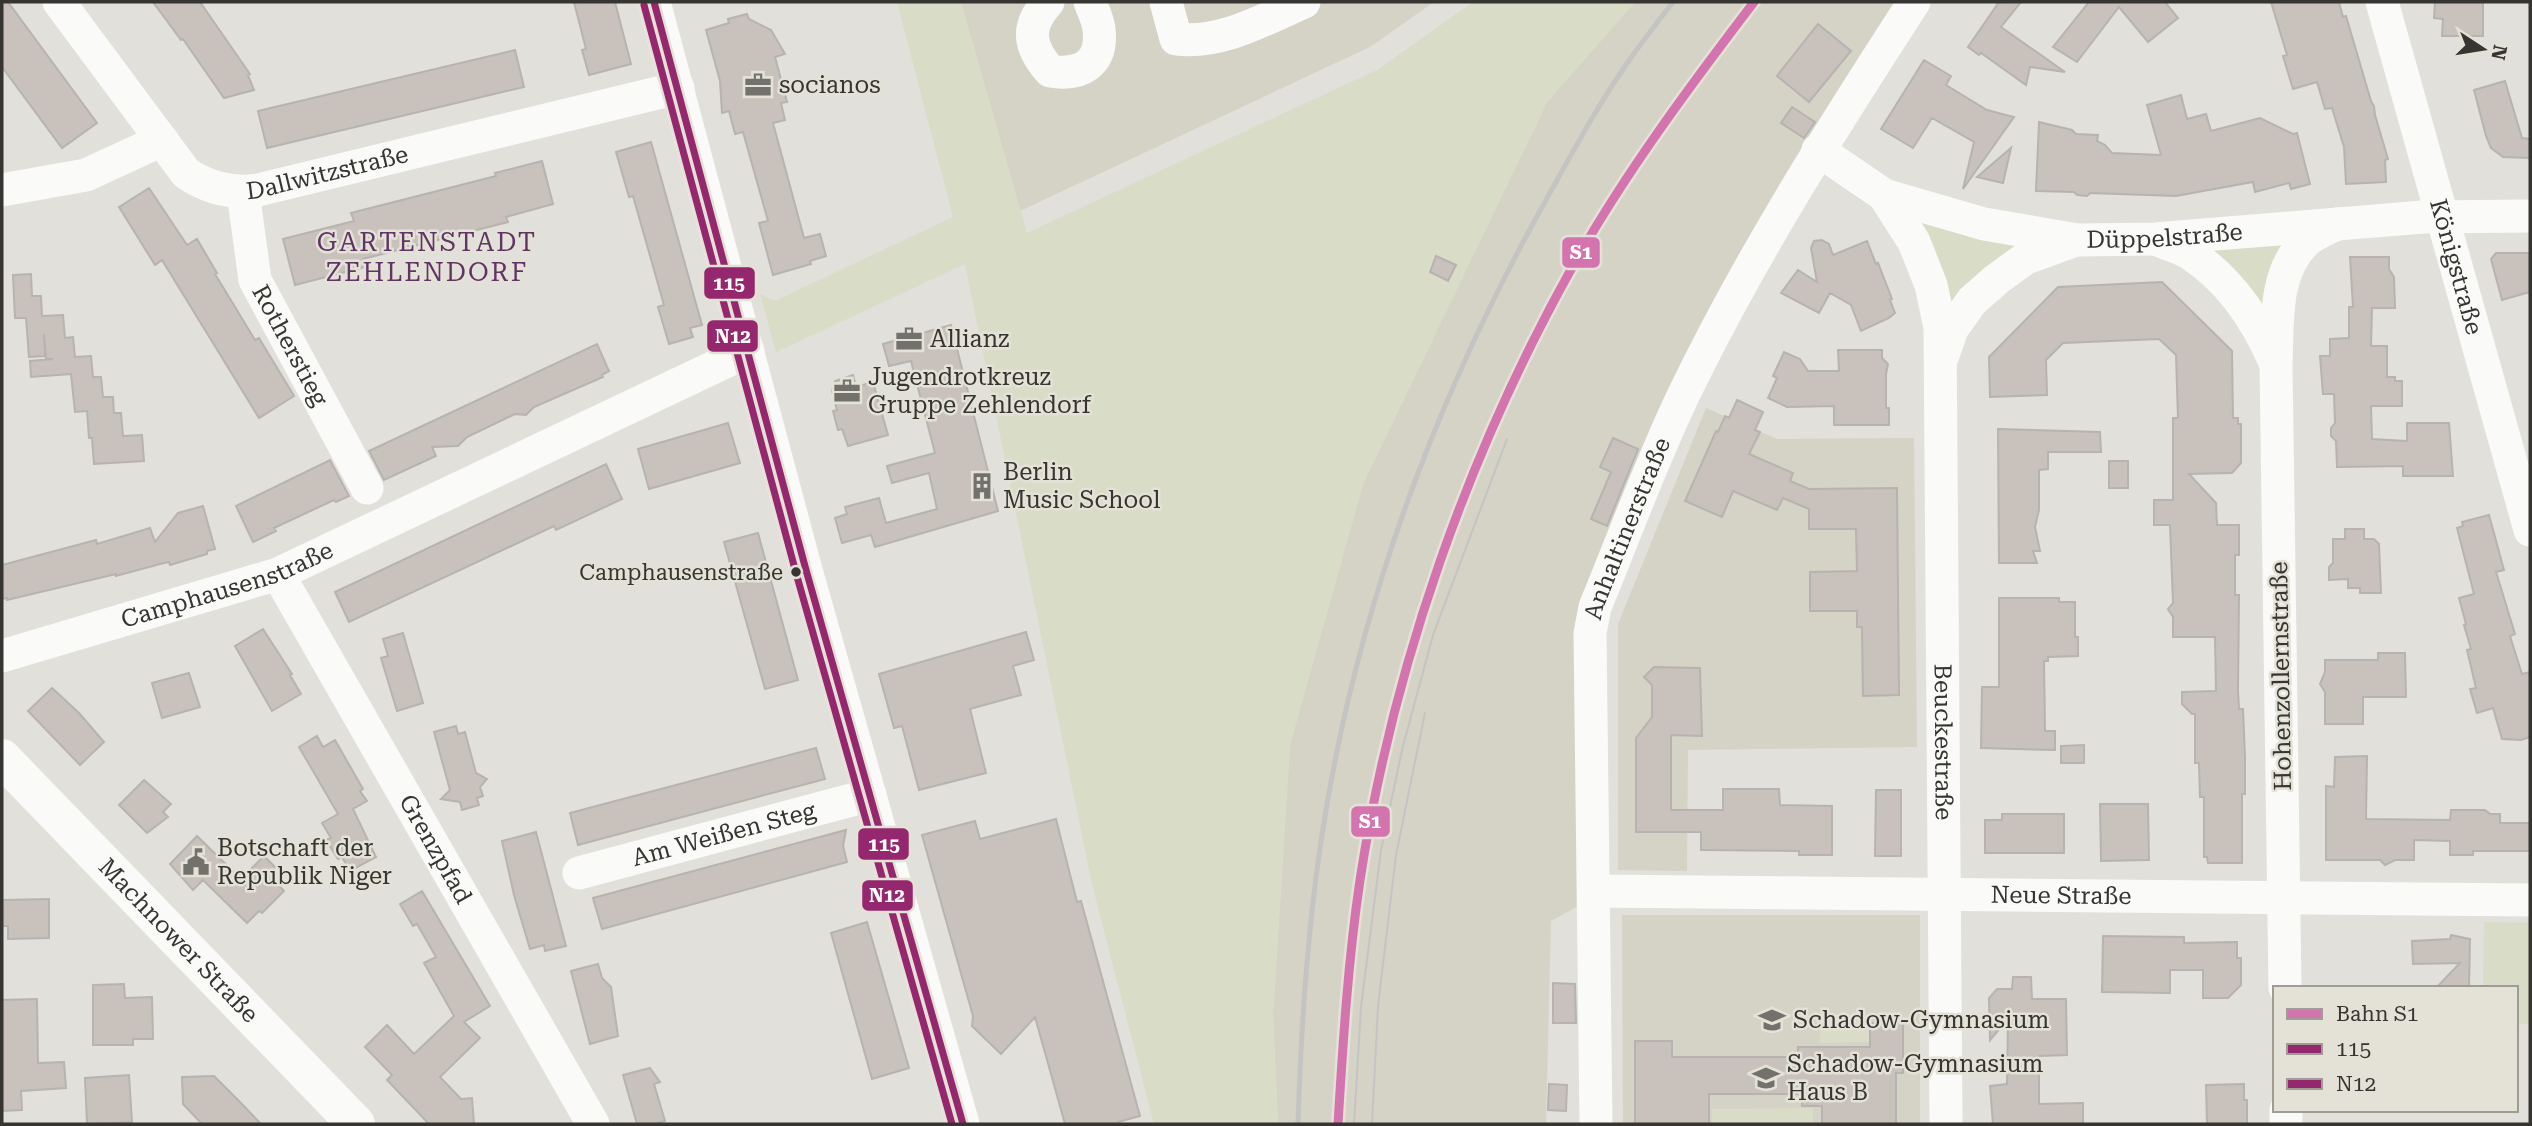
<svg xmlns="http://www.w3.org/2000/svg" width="2532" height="1126" font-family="'Roboto Serif',serif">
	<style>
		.built { fill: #d5d3c6 }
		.green { fill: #d9dcc6 }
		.building { fill: #c9c1bb; stroke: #b6b3b0; stroke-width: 2 }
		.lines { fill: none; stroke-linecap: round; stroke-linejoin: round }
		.minor { stroke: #fafaf9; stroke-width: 33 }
		.major { stroke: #fafaf9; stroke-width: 38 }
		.tram { stroke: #c4c4c2; stroke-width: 2 }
		.rail { stroke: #c4c4c2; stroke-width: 5 }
		.bus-1-casing { stroke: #e4e2d7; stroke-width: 12 }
		.bus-2-casing { stroke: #e4e2d7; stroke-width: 12 }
		.bus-1 { stroke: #95276e; stroke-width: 7 }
		.bus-2 { stroke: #95276e; stroke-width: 7 }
		.rail-1-casing { stroke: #e4e2d7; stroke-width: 14 }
		.rail-1 { stroke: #d474ae; stroke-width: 9 }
		.bus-dot { fill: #363531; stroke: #e4e2d7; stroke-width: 2.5 }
		.labels { text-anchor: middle; stroke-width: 5; stroke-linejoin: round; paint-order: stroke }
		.bus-label { font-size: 22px; fill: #363531; stroke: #e4e2d7; text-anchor: end }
		.poi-label { font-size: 24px; fill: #363531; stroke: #e4e2d7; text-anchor: start }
		.street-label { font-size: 24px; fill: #363531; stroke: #e4e2d7 }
		.neighbourhood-label { font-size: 26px; letter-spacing: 2px; fill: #613468; stroke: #e4e2d7 }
		.line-badge { stroke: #e4e2d7; stroke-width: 2.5 }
		.badge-label { font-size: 19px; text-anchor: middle; font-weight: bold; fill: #fff }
	</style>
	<rect width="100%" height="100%" fill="#e1e0da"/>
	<path class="built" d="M961 2H1434L1370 47 1020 211Z
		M1635 2H1900L1598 571 1582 904 1551 921 1546 1124H1278L1273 1014 1290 745 1363 484 1547 102Z
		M1706 408 1777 439 1914 438 1917 747 1688 750 1687 871 1618 870V624Z
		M1622 915H1920V1124H1623Z"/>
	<path class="green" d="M897 2H961L1027 233 1379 69 1473 2H1635L1547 102 1363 484 1290 745 1273 1014 1278 1124H1154L1092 884 965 264 776 352 760 294 775 301 953 217Z
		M1915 220 2021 246 1954 313Z
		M2291 238 2265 309 2198 245Z
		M2484 922 2530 923V1023L2516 1025V988H2483Z
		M1828 1014 1869 1015V1042L1820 1043V1023Z
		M1813 1108V1124H1712V1109Z"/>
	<path class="building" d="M2 2H8L97 123 62 148 2 67Z
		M153 2H200L250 74 248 75 254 90 224 98 183 39 181 40Z
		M574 2H615L631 64 589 75 582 50 586 49Z
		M1999 2H2021L2001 27 2065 72 2030 67 2026 85 1981 53 1979 55 1968 47Z
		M2089 2H2165L2178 18 2148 42 2119 7 2077 62 2053 47Z
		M2271 2H2339L2343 17 2346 16 2371 101 2374 106 2375 115 2388 159 2385 160 2386 182 2346 184 2344 147 2332 108 2325 109 2317 82 2293 89 2283 56 2287 55Z
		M2435 2H2483V36H2442L2443 19 2434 18Z
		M747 14 749 19 771 30 785 54 775 57 787 102 781 103 785 120 773 123 804 238 820 234 826 256 810 261 811 264 773 275 759 223 768 221 743 132 735 134 729 111 722 113 720 81 706 30 729 23 728 19Z
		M1818 24 1851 51 1809 102 1777 76Z
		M515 50 524 87 267 148 258 111Z
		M1924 60 1951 76 1946 85 1987 110 2014 117 1963 189 1974 142 1932 118 1913 148 1881 129Z
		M2505 81 2522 138 2530 139V158L2503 157 2491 148 2486 136 2474 90Z
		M2181 95 2187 119 2206 114 2211 131 2260 118 2293 134 2297 133 2310 184 2291 189 2289 183 2255 192 2253 182 2176 196 2090 193 2087 196 2077 195 2074 192 2036 191 2039 122 2072 130 2076 134 2098 135 2097 141 2105 145 2112 153 2161 155 2147 105Z
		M1792 107 1815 122 1804 138 1781 123Z
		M651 142 702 325 690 328 693 337 669 344 658 307 664 305 633 196 629 197 616 152Z
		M2011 148 2003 183 1977 177Z
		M542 161 553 204 506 217 508 222 363 259 365 267 295 285 283 239 354 221 351 213 496 176 495 173Z
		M149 188 187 245 197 239 217 273 215 274 255 340 259 338 294 396 259 418 162 260 155 265 119 207Z
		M1822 240 1829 244 1833 255 1867 241 1876 264 1878 263 1892 299 1890 300 1895 313 1889 318 1861 331 1851 305 1830 293 1819 313 1781 293 1798 270 1817 282 1811 248 1814 241Z
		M2496 253H2530V292L2502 300 2491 259Z
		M1436 256 1456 265 1448 281 1430 272Z
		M2350 257H2389V269L2394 277 2395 308H2372L2371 346H2387V377H2395V381H2402V406H2371L2372 439 2407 441V423H2449L2453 476H2403V466L2337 467 2336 441 2331 436V428L2335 423 2334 394H2323L2320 356H2330V339L2349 338V307H2353Z
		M31 274 32 296H41L42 316 63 315 65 338 73 337 75 357 91 356 93 377H101L103 397H113L114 413H121L123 436 142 435 144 461 94 464 92 438H89L87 411 75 412 71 374 31 377 30 361 53 359H46L44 334 45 356 29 357 26 318H15L13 275Z
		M2162 282 2232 351 2233 418H2238V424H2241V463L2232 473 2189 474 2216 503 2217 525H2239V555H2235V595H2239L2238 691 2239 709H2243L2245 757V794H2242V863H2208L2207 857H2204V797H2200L2199 763H2195V714H2192L2182 704V692L2216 691 2215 637H2173V617L2168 609 2173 603 2170 525H2154V500H2173V418H2178L2176 355 2159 339 2063 343 2046 360 2047 395 1990 397 1989 357 2058 287Z
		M951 325 998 511 875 547 871 535 842 543 835 518 847 514 845 507 879 498 886 523 937 509 929 473 892 483 887 466 935 453 911 361 889 366 883 344Z
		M597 344 609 371 602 375 603 377 534 407 526 415 515 414 467 437 458 446 432 447 436 456 384 480 369 451Z
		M1838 350H1882V358L1888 364 1886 374V408H1889V425H1834V406L1787 407 1768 398 1777 378 1773 376 1784 352 1800 359 1808 371H1839Z
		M853 375 856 387 873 382 888 435 848 446 842 429 838 430 833 411 837 410 832 391 835 381Z
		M1737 400 1763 412 1755 430 1760 432 1749 454 1793 473 1790 481 1809 489 1897 488 1899 695 1863 696 1862 627H1857V611H1810V572L1857 571 1856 529H1809V509L1783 498 1777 510 1733 491 1722 517 1685 501 1716 431 1718 432 1725 416 1729 418Z
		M728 423 740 463 649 489 638 449Z
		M1998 429 2100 432 2101 452H2048V469L2039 470V510L2035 527 2040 551H2033L2037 563H1999Z
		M1613 438 1638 449 1607 526 1591 519 1611 472 1600 467Z
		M330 460 349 496 336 502 334 500 274 528 276 531 253 542 236 506Z
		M2109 461H2128V488H2109Z
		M606 464 622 499 556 530 554 526 349 622 335 592Z
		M203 506 215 549 207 551V554L170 565 169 562 160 564 116 576V574L7 600V598L2 599V565L96 540 97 544 150 528 155 542 178 513Z
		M2489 515 2504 570 2496 572 2515 634 2510 636 2522 674 2530 672V737L2521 740 2502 739 2493 708 2477 713 2470 689 2476 688 2467 650 2471 649 2464 625 2466 624 2459 598 2474 594 2457 528 2463 526 2462 522Z
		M2345 529H2364V539H2374L2379 544 2381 593H2360V588H2348V579L2329 580V567L2333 563V539H2345Z
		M758 533 798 680 765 689 724 542Z
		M1999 598H2059V602H2075V637H2078V656L2048 657V661H2044L2045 731H2055V750L1981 748 1982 687H1999Z
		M263 629 292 674 290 675 301 694 272 711 235 646Z
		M1026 632 1034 660 1013 666 1021 695 970 709 986 773 919 790 902 726 894 728 879 674Z
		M403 633 423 703 397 711 381 658 388 656 383 639Z
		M2378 653H2405L2406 697H2363V724H2325V692L2320 684 2325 672V660H2378Z
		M1654 667 1700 668 1702 736 1671 735V810H1723V789H1779L1780 805 1832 806V855H1799V851L1701 850V832H1636V738L1652 717V685L1644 677Z
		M189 673 200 707 162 718 152 683Z
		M52 688 79 713 104 742 80 765 28 711Z
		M456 726 458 734 465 732 476 773 487 779 480 787 483 796 477 798 479 805 462 810 460 802 441 799 450 790 434 732Z
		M317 736 323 747 335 740 363 789 360 791 367 801 353 809 376 857 350 871 342 857 338 859 326 840 331 838 322 823 338 814 299 747Z
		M2084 745V763H2061V746Z
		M816 748 825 779 578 845 570 813Z
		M2367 756 2366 819 2450 820 2451 810H2485L2490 814H2500V823H2530V851H2473V855H2450V841L2414 840V860H2395L2385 865 2380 860H2326V786L2334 787 2335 757Z
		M144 780 171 804 163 812 168 817 147 833 119 805Z
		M1876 790H1901V856H1875Z
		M2100 804H2148L2149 860 2101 861Z
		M2002 814H2064V853H1985V820H2002Z
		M1056 819 1077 902 1081 901 1140 1116 1118 1122 1119 1124H1065L1035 1017 1001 1054 972 1026 973 1016 922 835 975 821 980 839Z
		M846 830 843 846 847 862 602 929 593 898Z
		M536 832 566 946 545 951 544 945 530 949 514 895 502 841Z
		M197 836 241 879 264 856 275 867 276 882 284 891 262 913 259 911 247 923 203 880 193 890 170 864Z
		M422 891 490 1006 464 1022 480 1038 440 1077 461 1099 472 1098 474 1124H429L387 1080 392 1075 365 1047 387 1025 414 1054 454 1016 424 963 436 957 417 924 413 926 400 904Z
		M49 899V938L8 939V926H2V900Z
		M867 922 909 1068 872 1079 831 933Z
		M2451 935 2470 939 2469 988H2436L2460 963 2413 964 2412 941 2450 939Z
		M2103 936 2184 937V943L2237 942V958H2241V985L2228 998H2203V970H2170V993L2102 992Z
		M598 964 602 978 611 987 618 1036 590 1044 571 971Z
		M2013 977H2031L2032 999H2066L2067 1055 2039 1056V1104L2083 1103V1124H1993L1990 1086 2007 1084 2008 1019 1990 1040 1989 998 1997 989H2012Z
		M1553 983 1575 984 1576 1023H1553Z
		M124 984 125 998 152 997 153 1039H133V1045H93V985Z
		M37 999 38 1063 64 1062 66 1088 21 1091 22 1110 2 1111V1000Z
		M1870 1023H1903V1073H1896V1124H1822V1106H1802V1094H1709V1124H1635V1041H1672V1057H1798V1047H1870Z
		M650 1068 660 1082 654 1084 665 1121 654 1124H637L623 1075Z
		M129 1075 132 1122 87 1124 85 1078Z
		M214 1076 238 1100 261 1124H202L183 1104 182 1077Z
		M1549 1084 1567 1085 1566 1111 1548 1110Z
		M2244 1084V1100H2247V1124H2207L2206 1085Z"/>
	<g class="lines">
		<g class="minor">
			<path id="s1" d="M59 2 186 173C208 188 231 194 258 190L678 88"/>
			<path d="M654 2 806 570 963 1124"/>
			<path d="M1048 2C1025 27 1029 47 1050 71 1081 76 1103 64 1099 29 1098 20 1093 10 1090 2"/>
			<path d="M1166 2 1176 39C1220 45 1265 19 1304 2"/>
			<path id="s2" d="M2382 2 2530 530"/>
			<path id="s3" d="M1818 150 1884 195 1984 224 2077 240 2155 239 2423 217 2530 216"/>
			<path d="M2 190 86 175 162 140"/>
			<path id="s4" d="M243 192 255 280 367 488"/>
			<path id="s5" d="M1884 195 1914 242 1931 285 1940 327 1946 1124"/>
			<path d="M2158 240C2169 245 2182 248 2192 255 2231 281 2256 319 2274 360"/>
			<path d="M1943 355 1952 329 1972 301 1997 279 2026 258 2076 240"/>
			<path id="s6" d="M278 574 593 1124"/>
			<path id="s7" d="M2 656 278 574 748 351"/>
			<path id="s8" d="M579 873 870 795"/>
			<path id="s9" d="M1594 891 2530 900"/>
			<path d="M2285 988 2276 364C2278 324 2273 275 2304 243 2312 235 2327 229 2337 224"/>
			<path d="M2286 1110V1124"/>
			<path id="s10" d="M1596 1124 1590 633 1595 607C1624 537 1650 465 1683 396 1749 259 1831 130 1914 2"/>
		</g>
		<path class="major" id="s11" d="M2 758 356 1124"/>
		<path class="tram" d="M1354 1124 1361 1007 1381 850 1402 750 1433 635 1507 439
			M1372 1124 1378 1006 1396 855 1425 713"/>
		<path class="rail" d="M1298 1124C1301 1028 1307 931 1322 835 1356 612 1436 397 1546 200 1571 155 1596 108 1626 65 1641 43 1657 23 1673 2"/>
		<defs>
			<path id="bus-1" d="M654 2 806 570 963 1124"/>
			<path id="bus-2" d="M644 5 796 573 952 1124"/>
		</defs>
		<use href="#bus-1" class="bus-1-casing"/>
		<use href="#bus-2" class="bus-2-casing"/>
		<use href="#bus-1" class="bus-1"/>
		<use href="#bus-2" class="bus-2"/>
		<defs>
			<path id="rail-1" d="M1338 1124C1343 1042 1348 961 1360 880 1393 666 1468 453 1574 264 1626 172 1690 86 1754 2"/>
		</defs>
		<use href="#rail-1" class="rail-1-casing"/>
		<use href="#rail-1" class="rail-1"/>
	</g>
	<defs>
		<symbol id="office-bare" viewBox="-9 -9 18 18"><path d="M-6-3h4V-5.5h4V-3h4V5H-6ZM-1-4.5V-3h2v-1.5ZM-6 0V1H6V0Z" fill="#72716c" stroke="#e4e2d7" stroke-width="2.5" paint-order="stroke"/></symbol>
		<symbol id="building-bare" viewBox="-9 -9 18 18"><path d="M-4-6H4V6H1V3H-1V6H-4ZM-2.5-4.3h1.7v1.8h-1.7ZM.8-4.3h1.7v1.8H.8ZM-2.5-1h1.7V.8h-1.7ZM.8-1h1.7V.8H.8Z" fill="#72716c" stroke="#e4e2d7" stroke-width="2.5" paint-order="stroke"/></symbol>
		<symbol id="civic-bare" viewBox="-9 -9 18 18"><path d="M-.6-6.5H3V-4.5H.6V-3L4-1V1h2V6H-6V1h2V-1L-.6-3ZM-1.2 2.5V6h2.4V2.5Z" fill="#72716c" stroke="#e4e2d7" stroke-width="2.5" paint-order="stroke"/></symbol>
		<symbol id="school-bare" viewBox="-9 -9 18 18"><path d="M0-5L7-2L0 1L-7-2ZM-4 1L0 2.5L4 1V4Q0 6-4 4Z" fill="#72716c" stroke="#e4e2d7" stroke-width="2.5" paint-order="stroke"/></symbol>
	</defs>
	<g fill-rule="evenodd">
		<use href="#office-bare" x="739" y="66" width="38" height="38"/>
		<use href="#office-bare" x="890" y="320" width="38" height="38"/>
		<use href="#office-bare" x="828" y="372" width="38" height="38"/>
		<use href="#building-bare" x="963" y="467" width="38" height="38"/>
		<use href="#civic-bare" x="177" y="843" width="38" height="38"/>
		<use href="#school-bare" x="1753" y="1001" width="38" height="38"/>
		<use href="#school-bare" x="1747" y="1059" width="38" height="38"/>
	</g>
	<circle class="bus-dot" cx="796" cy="572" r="6"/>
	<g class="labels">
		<g class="bus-label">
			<text x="783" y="580">Camphausenstraße</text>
		</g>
		<g class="poi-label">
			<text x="779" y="93">socianos</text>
			<text x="930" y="347">Allianz</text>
			<text x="868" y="385">Jugendrotkreuz<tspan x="868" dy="28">Gruppe Zehlendorf</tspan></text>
			<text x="1003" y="480">Berlin<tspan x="1003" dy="28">Music School</tspan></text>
			<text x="217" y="856">Botschaft der<tspan x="217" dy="28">Republik Niger</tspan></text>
			<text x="1793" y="1028">Schadow-Gymnasium</text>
			<text x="1787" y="1072">Schadow-Gymnasium<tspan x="1787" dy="28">Haus B</tspan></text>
		</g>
		<g class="street-label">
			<text dy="8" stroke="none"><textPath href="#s1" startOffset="360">Dallwitzstraße</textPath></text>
			<text dy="8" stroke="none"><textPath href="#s3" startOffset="366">Düppelstraße</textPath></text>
			<text dy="8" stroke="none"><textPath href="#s2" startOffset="275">Königstraße</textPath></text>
			<text dy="8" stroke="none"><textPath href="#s4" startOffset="163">Rotherstieg</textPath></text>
			<text dy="8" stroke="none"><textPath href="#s10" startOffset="602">Anhaltinerstraße</textPath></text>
			<text dy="8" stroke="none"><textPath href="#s7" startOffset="236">Camphausenstraße</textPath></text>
			<text transform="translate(2281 676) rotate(-91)" y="8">Hohenzollernstraße</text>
			<text dy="8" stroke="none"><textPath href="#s5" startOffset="560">Beuckestraße</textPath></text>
			<text dy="8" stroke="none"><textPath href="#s8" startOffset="150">Am Weißen Steg</textPath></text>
			<text dy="8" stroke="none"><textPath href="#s6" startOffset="317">Grenzpfad</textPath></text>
			<text dy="8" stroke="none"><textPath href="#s9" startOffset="467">Neue Straße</textPath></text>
			<text dy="8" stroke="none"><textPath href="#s11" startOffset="254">Machnower Straße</textPath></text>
		</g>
		<g class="neighbourhood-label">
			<text x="427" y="251">GARTENSTADT<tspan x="427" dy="30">ZEHLENDORF</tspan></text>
		</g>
	</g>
	<g class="line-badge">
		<rect x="1561" y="236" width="40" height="33" rx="7" fill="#d474ae"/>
		<rect x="703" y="266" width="53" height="34" rx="7" fill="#95276e"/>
		<rect x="706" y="319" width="53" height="34" rx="7" fill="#95276e"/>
		<rect x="1350" y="805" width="41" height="33" rx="7" fill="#d474ae"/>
		<rect x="857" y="827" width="53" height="34" rx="7" fill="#95276e"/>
		<rect x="861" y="879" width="53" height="33" rx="7" fill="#95276e"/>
	</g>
	<g class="badge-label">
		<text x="1581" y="259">S1</text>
		<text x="729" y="290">115</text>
		<text x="733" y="343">N12</text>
		<text x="1370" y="828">S1</text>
		<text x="884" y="851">115</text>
		<text x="887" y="902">N12</text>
	</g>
	<rect width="2532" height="1126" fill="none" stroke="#363531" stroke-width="7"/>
	<rect x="2273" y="986" width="245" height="126" fill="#e4e2d7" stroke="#9e9d95" stroke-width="2"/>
	<rect x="2287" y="1009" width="35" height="10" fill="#d474ae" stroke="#9e9d95" stroke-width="2"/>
	<text x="2336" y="1021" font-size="21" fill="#363531">Bahn S1</text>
	<rect x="2287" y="1044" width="35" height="10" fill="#95276e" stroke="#9e9d95" stroke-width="2"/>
	<text x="2336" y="1056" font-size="21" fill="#363531">115</text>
	<rect x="2287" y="1079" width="35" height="10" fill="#95276e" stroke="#9e9d95" stroke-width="2"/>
	<text x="2336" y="1091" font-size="21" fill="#363531">N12</text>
	<g transform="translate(2483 49) rotate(102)" stroke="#e4e2d7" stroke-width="5" paint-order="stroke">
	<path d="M0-5L12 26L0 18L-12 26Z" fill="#363531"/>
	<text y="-10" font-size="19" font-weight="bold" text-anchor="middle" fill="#363531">N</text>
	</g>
</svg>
